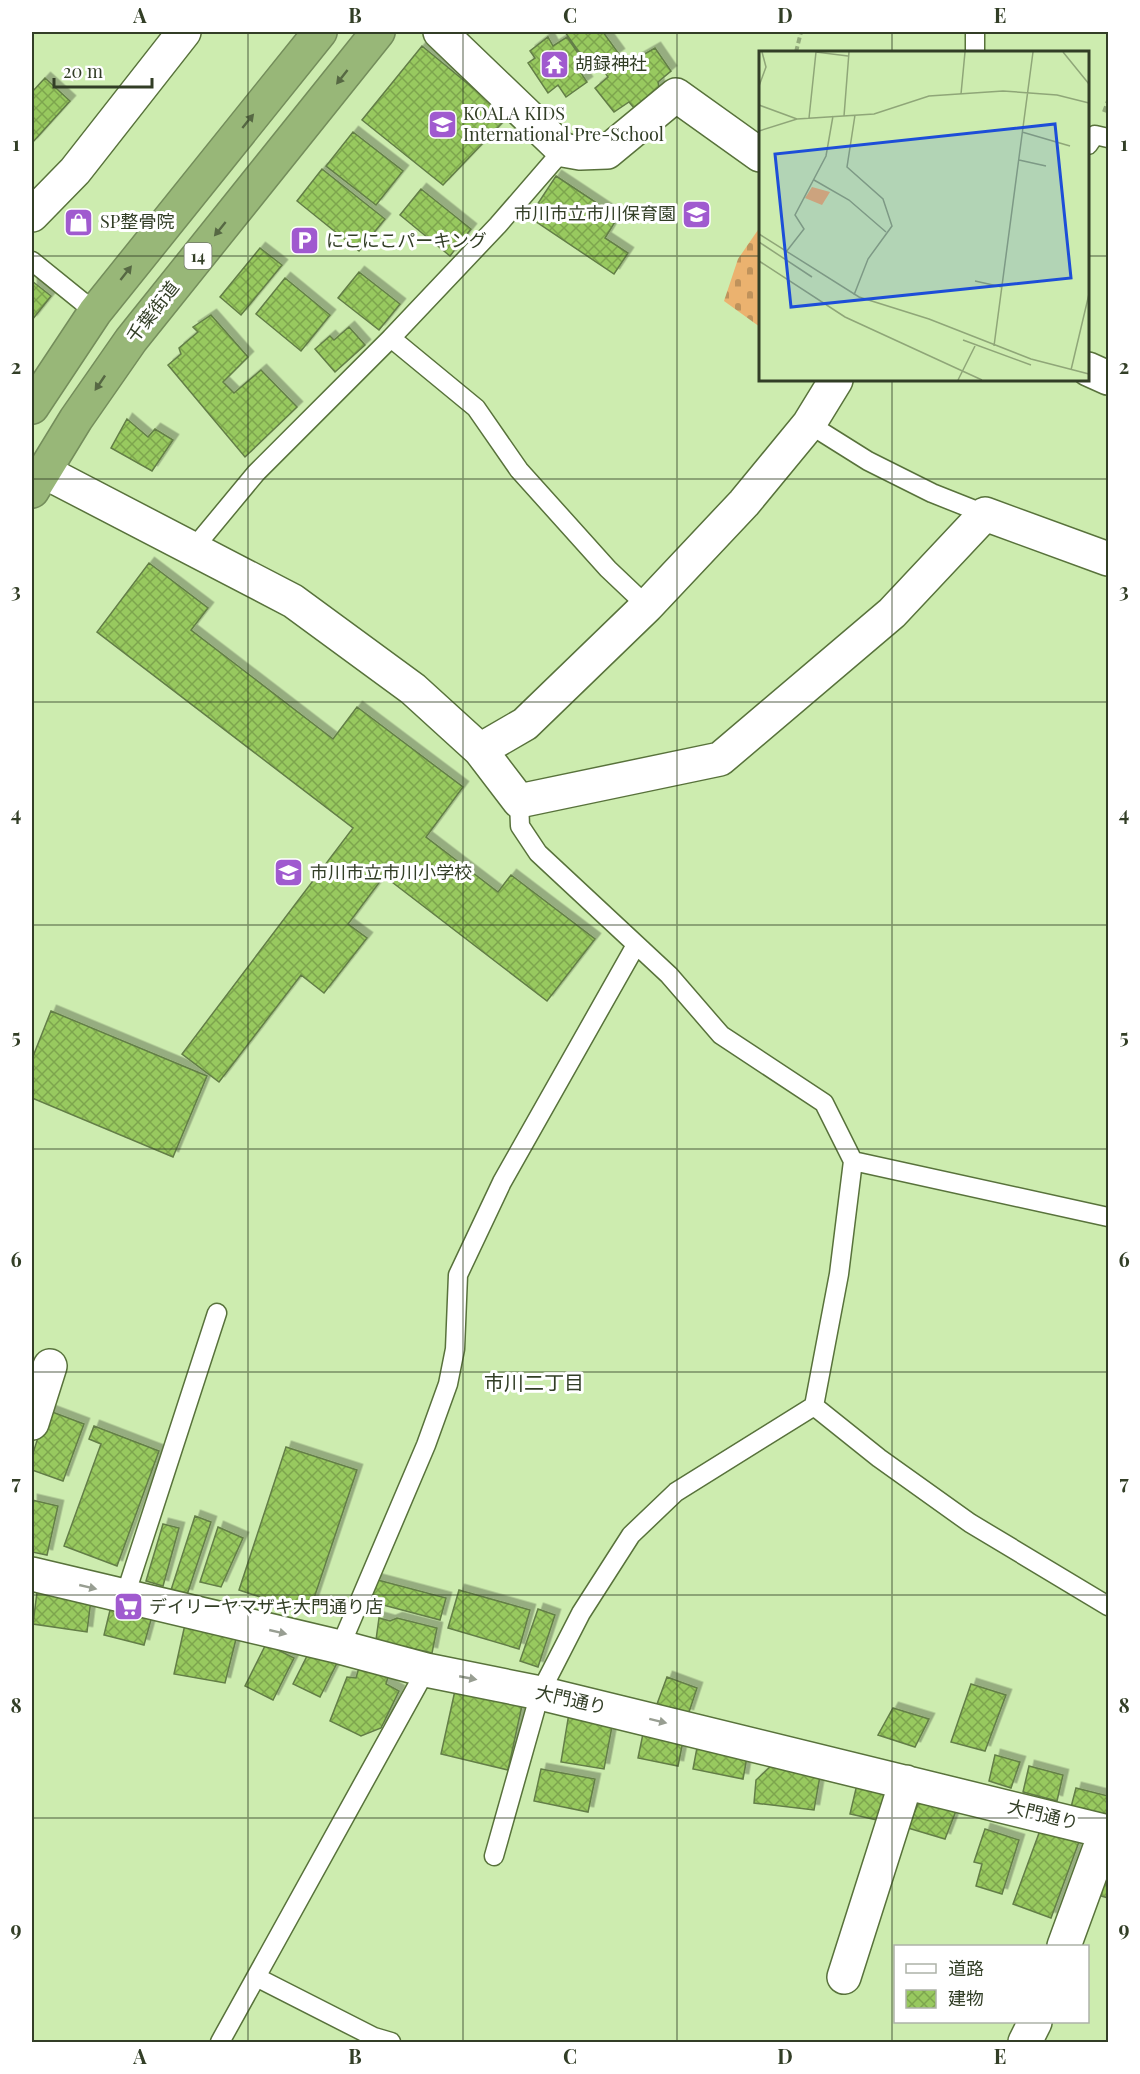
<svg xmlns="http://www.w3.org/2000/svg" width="1140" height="2074" font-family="'Playfair Display','Noto Sans JP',serif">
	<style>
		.cemetery { fill: url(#cemetery-stones) }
		.building { fill: url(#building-cross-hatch); stroke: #637e47; stroke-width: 1.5; filter: url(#shadow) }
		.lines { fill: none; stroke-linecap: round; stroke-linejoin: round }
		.lane-casing { stroke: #58723b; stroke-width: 21 }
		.street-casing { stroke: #58723b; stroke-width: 36 }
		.highway-casing { stroke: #748d5b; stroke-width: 36 }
		.path { stroke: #92aa7b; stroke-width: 4; stroke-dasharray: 6 3; stroke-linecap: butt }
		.lane { stroke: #fff; stroke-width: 18 }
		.street { stroke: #fff; stroke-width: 33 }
		.highway { stroke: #98b778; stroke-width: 33 }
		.oneway { fill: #566843 }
		.oneway2 { fill: #989e92 }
		.grid { fill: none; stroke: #323e26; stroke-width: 1.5; stroke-opacity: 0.55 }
		.labels { text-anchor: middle; stroke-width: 6; stroke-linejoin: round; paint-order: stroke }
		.shield { fill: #fff; stroke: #707867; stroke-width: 1.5 }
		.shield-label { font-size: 16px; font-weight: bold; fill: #323e26 }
		.poi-label { font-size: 18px; fill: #323e26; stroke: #fff; text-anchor: start }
		.street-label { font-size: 18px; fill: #323e26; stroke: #fff }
		.neighbourhood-label { font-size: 20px; fill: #323e26; stroke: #fff }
		.inset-road { fill: none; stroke: #8fa678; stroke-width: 1.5 }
		.view { fill: #1d4ed8; fill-opacity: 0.15; stroke: #1d4ed8; stroke-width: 3 }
		.inset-edge { fill: none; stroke: #323e26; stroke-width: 3 }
		.neatline { fill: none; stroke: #323e26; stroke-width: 2 }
		.grid-label { font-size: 20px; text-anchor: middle; font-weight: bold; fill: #323e26 }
	</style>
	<defs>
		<pattern id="cemetery-stones" width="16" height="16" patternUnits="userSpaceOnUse" patternTransform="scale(1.5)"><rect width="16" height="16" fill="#ebb26f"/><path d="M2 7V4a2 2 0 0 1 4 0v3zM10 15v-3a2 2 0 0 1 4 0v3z" fill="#bf925b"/></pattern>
		<pattern id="building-cross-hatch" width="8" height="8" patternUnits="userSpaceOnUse" patternTransform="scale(1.5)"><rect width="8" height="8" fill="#98c95f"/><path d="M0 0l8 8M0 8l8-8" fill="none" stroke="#7da54e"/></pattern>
		<filter id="shadow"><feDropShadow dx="5.5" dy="-5.5" stdDeviation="0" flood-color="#0004"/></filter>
	</defs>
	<rect width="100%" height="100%" fill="#cdecaf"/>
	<path class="cemetery" d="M760 227V327L724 301 738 259Z"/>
	<path class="building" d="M565 32H603L619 54 593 72Z
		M548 37 553 46 567 37 584 62 577 67 587 82 566 97 558 85 548 93 528 63 535 58 530 51Z
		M422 46 496 107 502 123 443 185 362 120Z
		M655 48 671 71 658 82 659 87 634 108 629 102 614 112 595 88 608 77 606 74 620 64 622 67Z
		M45 78 70 101 32 143V92Z
		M353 132 403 171 376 205 326 166Z
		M322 169 385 219 359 251 297 201Z
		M556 176 618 217 605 238 628 253 614 274 529 217Z
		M421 189 471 229 450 256 400 215Z
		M260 248 282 265 241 315 220 297Z
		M359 272 400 304 379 330 338 298Z
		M285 278 330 315 301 351 256 314Z
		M32 281 51 296 32 320Z
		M211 315 248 357 223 382 234 393 261 370 297 407 245 457 168 365 181 354 179 348 198 332 193 327Z
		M349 327 365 345 335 372 315 349 330 336 334 340Z
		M127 419 148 437 155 429 173 440 152 471 111 448Z
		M149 563 208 608 191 630 333 739 357 707 463 787 426 837 498 892 511 875 595 939 547 1001 384 876 348 924 367 938 324 993 301 975 219 1082 182 1054 353 828 97 632Z
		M51 1011 207 1076 173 1157 32 1098V1059Z
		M47 1410 84 1424 63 1481 32 1470V1456Z
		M94 1426 159 1451 117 1566 64 1546 101 1444 89 1439Z
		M286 1447 357 1470 309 1613 239 1590Z
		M32 1500 58 1506 47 1555 32 1552Z
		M195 1516 211 1522 187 1595 171 1590Z
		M163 1524 179 1528 163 1586 146 1581Z
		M218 1527 243 1538 221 1587 200 1582Z
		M374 1579 446 1598 440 1620 368 1601Z
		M38 1584 92 1591 87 1632 33 1624Z
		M459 1590 530 1610 519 1649 448 1628Z
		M113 1598 154 1609 144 1645 104 1635Z
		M538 1609 555 1615 538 1667 520 1661Z
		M379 1618 390 1621 397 1618 437 1628 432 1653 376 1640Z
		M186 1620 238 1631 225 1683 174 1674Z
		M266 1644 294 1658 273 1700 245 1686Z
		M310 1650 337 1663 320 1697 293 1684Z
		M360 1664 390 1670 386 1684 399 1691 381 1728 361 1736 330 1721 347 1677 356 1678Z
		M667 1677 697 1688 688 1715 657 1704Z
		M971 1684 1006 1695 985 1751 951 1742Z
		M456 1686 523 1701 508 1770 441 1754Z
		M893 1708 929 1719 915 1747 878 1735Z
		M569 1713 613 1721 604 1769 561 1762Z
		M645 1724 685 1731 678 1766 638 1758Z
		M699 1737 749 1746 743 1779 693 1769Z
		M995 1755 1020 1762 1011 1788 989 1781Z
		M772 1765 820 1776 814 1810 754 1803 756 1780Z
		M1029 1766 1063 1775 1057 1801 1023 1792Z
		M541 1769 595 1779 588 1812 534 1801Z
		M859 1776 893 1785 886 1822 850 1814Z
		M1076 1788 1108 1796V1820L1070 1811Z
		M921 1797 959 1803 945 1839 908 1828Z
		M1042 1825 1080 1839 1051 1918 1013 1904Z
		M985 1829 1019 1840 1002 1894 976 1886 982 1864 974 1862Z
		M1107 1867 1108 1868V1898L1101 1896Z"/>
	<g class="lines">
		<defs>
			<path id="lane" d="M975 32V52
				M1088 145 1095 135 1108 138
				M32 261 95 312
				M391 338 476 408 519 470 608 569 647 606
				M809 424 868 461 932 493 985 514
				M193 549 256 473 391 338 498 225 563 150
				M519 801 520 826 538 853 669 975 721 1035 824 1103 853 1161 1108 1217
				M814 1406 879 1458 970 1523 1108 1606
				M125 1596 217 1313
				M340 1647 426 1445 448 1384 455 1349 458 1275 502 1182 636 945
				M494 1856 540 1693 581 1613 631 1535 676 1492 814 1406 839 1274 853 1161
				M256 1977 374 2037 391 2042
				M220 2042 426 1670"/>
			<path id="street" d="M440 32 563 150 580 153 607 152 676 95 760 155
				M32 215 75 171 184 32
				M1088 369 1108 378
				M43 471 293 601 413 689 480 750 519 801 720 759 892 613 985 514 1108 559
				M480 750 525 724 647 606 744 503 809 424 836 380
				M32 1423 50 1366
				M32 1574 340 1647 426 1670 540 1693 1108 1832
				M1064 1946 1106 1831
				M844 1977 906 1782
				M1025 2042 1035 2022"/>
			<path id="highway" d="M32 407 95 312 320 32
				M32 491 76 419 131 340 378 32"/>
		</defs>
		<use href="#lane" class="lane-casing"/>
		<use href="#street" class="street-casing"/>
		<use href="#highway" class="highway-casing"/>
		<path class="path" d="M796 52 801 32
			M1104 112 1108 101"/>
		<use href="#lane" class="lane"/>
		<use href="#street" class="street"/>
		<use href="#highway" class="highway"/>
	</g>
	<defs><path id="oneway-solid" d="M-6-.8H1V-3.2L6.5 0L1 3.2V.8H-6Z" transform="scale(1.5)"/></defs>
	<g class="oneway">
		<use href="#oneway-solid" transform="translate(342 77) rotate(128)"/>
		<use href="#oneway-solid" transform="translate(248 121) rotate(-51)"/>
		<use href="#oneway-solid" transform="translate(220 229) rotate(129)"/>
		<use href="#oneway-solid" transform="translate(126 273) rotate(-52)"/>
		<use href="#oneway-solid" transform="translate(100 383) rotate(124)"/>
	</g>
	<g class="oneway2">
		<use href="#oneway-solid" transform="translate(88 1587) rotate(13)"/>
		<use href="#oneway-solid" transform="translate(278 1632) rotate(13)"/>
		<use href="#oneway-solid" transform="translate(468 1678) rotate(11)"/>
		<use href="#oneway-solid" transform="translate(658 1721) rotate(14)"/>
	</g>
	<path class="grid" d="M248 32V2042M463 32V2042M677 32V2042M892 32V52M32 256H760M1088 256H1108M892 380V2042M32 479H1108M32 702H1108M32 925H1108M32 1149H1108M32 1372H1108M32 1595H1108M32 1818H1108"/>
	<defs>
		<symbol id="temple-square" viewBox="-11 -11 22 22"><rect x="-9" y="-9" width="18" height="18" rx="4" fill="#a05acf" stroke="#fff"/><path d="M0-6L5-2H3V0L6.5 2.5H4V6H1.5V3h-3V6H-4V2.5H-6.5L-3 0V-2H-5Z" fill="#fff"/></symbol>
		<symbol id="school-square" viewBox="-11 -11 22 22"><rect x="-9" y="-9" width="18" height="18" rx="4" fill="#a05acf" stroke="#fff"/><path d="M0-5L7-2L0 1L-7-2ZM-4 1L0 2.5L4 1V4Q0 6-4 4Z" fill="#fff"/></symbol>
		<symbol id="shop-square" viewBox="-11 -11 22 22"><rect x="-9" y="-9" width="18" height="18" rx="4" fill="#a05acf" stroke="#fff"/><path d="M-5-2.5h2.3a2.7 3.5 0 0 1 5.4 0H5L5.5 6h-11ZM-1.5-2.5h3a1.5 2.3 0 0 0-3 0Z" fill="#fff"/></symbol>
		<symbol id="parking-square" viewBox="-11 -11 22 22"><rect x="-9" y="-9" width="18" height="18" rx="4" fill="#a05acf" stroke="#fff"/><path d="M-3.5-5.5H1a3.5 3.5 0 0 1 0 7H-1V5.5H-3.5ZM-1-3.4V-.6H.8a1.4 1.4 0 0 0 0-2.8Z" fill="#fff"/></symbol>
		<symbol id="supermarket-square" viewBox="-11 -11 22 22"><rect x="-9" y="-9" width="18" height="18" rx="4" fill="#a05acf" stroke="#fff"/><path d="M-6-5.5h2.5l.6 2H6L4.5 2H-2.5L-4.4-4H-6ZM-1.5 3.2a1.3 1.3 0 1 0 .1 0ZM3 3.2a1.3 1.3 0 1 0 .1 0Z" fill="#fff"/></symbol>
	</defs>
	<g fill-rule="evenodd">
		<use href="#temple-square" x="538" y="48" width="33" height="33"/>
		<use href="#school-square" x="426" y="108" width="33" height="33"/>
		<use href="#school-square" x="680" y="198" width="33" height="33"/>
		<use href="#shop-square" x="62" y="206" width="33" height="33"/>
		<use href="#parking-square" x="288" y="224" width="33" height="33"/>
		<use href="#school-square" x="272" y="856" width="33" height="33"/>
		<use href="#supermarket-square" x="112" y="1590" width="33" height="33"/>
	</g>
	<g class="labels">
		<rect class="shield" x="184.5" y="243" width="27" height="26" rx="4.5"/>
		<g class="shield-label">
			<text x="198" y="262">14</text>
		</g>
		<g class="poi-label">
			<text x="575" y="70">胡録神社</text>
			<text x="463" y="120">KOALA KIDS<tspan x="463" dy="21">International Pre-School</tspan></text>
			<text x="676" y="220" text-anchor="end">市川市立市川保育園</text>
			<text x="100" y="228">SP整骨院</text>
			<text x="326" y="247">にこにこパーキング</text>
			<text x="310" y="879">市川市立市川小学校</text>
			<text x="149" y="1613">デイリーヤマザキ大門通り店</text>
		</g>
		<g class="street-label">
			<text transform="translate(153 312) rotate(-52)" y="6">千葉街道</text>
			<text transform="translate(571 1700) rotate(13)" y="6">大門通り</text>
			<text transform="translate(1043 1815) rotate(14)" y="6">大門通り</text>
		</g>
		<g class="neighbourhood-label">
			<text x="534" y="1390">市川二丁目</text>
		</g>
	</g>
	<g transform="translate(759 51)">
		<rect width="330" height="330" fill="#cdecaf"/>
		<path d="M53 136 71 141 63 154 46 147Z" fill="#ebb26f"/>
		<path class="inset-road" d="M304 1 330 33M0 35 7 16 3 1M202 43 206 1M0 54 38 68M85 65 90 1M50 67 57 1 89 5M0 80 38 68 115 63 170 45 244 40 298 44 330 52M263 81 311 95M260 109 287 115M55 129 90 149 127 181M0 183 100 246 170 268 272 308 330 323M0 191 53 226M27 201 45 178 36 164 67 105 74 65M0 210 86 266 223 329M216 230 243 236M95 244 109 208 133 175 124 148 88 116 96 64M204 289 272 314M235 295 274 1M312 319 330 243M199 329 216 295"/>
		<path class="view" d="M296 73 312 227 32 256 16 103Z"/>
		<rect width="330" height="330" class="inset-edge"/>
	</g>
	<rect width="1140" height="2074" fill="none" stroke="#ffffff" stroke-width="66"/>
	<rect x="894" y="1945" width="195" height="78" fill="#ffffff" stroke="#adb2a8" stroke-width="1.5"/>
	<rect x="906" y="1964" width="30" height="9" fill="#ffffff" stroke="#adb2a8" stroke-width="1.5"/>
	<text x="948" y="1975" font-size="18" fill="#323e26">道路</text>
	<rect x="906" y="1990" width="30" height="18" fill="url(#building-cross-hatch)" stroke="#adb2a8" stroke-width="1.5"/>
	<text x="948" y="2005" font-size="18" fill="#323e26">建物</text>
	<path d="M54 78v9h98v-9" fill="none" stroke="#323e26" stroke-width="3"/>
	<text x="63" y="78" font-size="18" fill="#323e26" stroke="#ffffff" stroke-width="4.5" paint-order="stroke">20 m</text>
	<rect x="33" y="33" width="1074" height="2008" class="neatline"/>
	<g class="grid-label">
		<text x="140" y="23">A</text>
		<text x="355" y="23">B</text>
		<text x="570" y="23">C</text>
		<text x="785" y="23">D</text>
		<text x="1000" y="23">E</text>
		<text x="16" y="151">1</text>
		<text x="1124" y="151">1</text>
		<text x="16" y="374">2</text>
		<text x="1124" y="374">2</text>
		<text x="16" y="598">3</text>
		<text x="1124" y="598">3</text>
		<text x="16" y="821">4</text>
		<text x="1124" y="821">4</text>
		<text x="16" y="1044">5</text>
		<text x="1124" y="1044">5</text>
		<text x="16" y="1267">6</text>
		<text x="1124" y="1267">6</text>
		<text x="16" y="1490">7</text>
		<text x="1124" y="1490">7</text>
		<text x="16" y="1713">8</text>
		<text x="1124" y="1713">8</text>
		<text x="16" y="1936">9</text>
		<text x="1124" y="1936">9</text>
		<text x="140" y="2064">A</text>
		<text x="355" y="2064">B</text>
		<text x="570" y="2064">C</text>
		<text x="785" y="2064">D</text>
		<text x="1000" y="2064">E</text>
	</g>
</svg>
